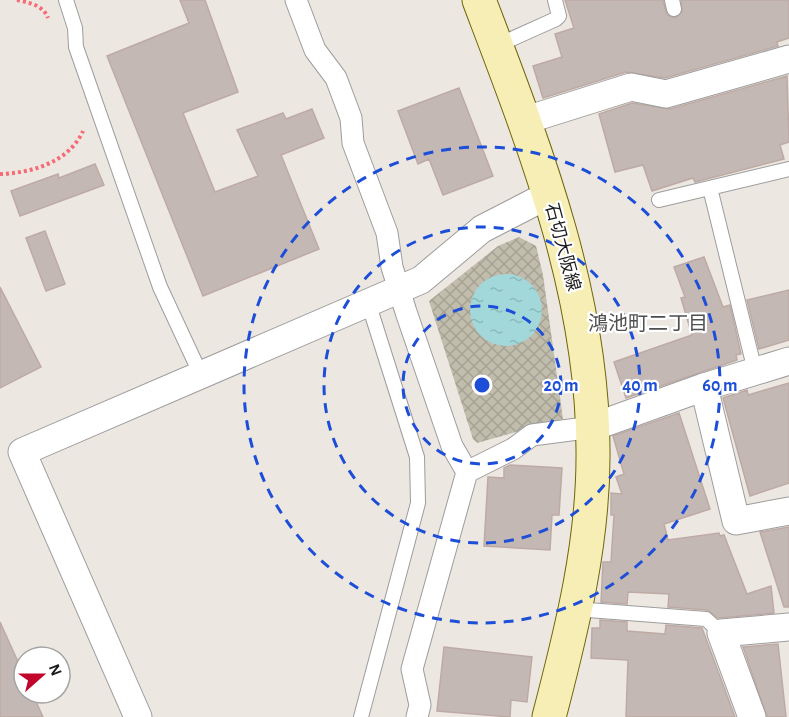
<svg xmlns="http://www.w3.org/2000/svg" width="789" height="717" font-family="'Alegreya Sans','Noto Sans JP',sans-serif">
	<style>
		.construction { fill: url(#construction-cross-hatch) }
		.water { fill: url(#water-ripples) }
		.building { fill: #c4b8b5; stroke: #beaaa4; stroke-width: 1.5 }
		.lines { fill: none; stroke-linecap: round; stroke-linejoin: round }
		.service-casing { stroke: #9d9d9d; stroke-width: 16 }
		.pedestrian-casing { stroke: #9d9d9d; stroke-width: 23 }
		.minor-casing { stroke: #9d9d9d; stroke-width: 29 }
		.secondary-casing { stroke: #6e6507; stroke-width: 35 }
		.path { stroke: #f66a76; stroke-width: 4; stroke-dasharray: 3 3; stroke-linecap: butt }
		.service { stroke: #fff; stroke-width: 14 }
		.pedestrian { stroke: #fff; stroke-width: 21 }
		.minor { stroke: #fff; stroke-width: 27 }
		.secondary { stroke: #f7eeb5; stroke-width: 33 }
		.ring { fill: none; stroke: #1d4ed8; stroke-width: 3; stroke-dasharray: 10 8 }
		.labels { text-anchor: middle; stroke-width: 4.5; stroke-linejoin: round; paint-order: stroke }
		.street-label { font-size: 18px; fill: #1c1c1c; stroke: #fff }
		.neighbourhood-label { font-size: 20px; fill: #4f4f4f; stroke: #fff }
		.centre { fill: #1d4ed8; stroke: #fff; stroke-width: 3 }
		.ring-label { font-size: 18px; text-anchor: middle; font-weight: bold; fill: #1d4ed8; stroke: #fff; stroke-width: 4.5; stroke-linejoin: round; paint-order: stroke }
	</style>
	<defs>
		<pattern id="construction-cross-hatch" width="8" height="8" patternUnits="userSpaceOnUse" patternTransform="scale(1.5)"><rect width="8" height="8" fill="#c1bdad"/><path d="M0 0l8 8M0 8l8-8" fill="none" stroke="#a5a294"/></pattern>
		<pattern id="water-ripples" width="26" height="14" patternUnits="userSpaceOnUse" patternTransform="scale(1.5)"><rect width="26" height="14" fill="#a2d8da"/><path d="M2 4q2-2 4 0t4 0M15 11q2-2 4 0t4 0" fill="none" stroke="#8bb9ba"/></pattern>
	</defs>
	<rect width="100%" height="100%" fill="#ede7e1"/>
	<path class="construction" d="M519 237 536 246 543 275 563 419 477 443 473 439 429 301 498 246Z"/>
	<path class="water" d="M470 310a36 36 0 1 1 72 0a36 36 0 1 1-72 0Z"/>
	<path class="building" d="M180 0H205L238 92 183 113 215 192 258 176 237 130 283 113 286 119 312 109 324 138 281 155 319 249 203 296 107 56 189 23Z
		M565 0H663L667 15 675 18 682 12 681 0H789V38L777 42 778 46 665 78 626 72 543 98 533 66 562 57 555 34 574 28Z
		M787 76 789 142 780 145 784 159 695 182 693 178 652 191 643 165 615 172 599 114 632 103 670 109Z
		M459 88 493 176 443 195 429 159 418 164 398 111Z
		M95 164 104 185 20 216 11 191 58 174 59 178Z
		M45 231 65 284 46 291 26 238Z
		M704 257 723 307 730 305 741 354 736 355 737 360 626 398 614 362 692 335 681 298 685 297 674 267Z
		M0 287 41 367 0 388Z
		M789 290V340L759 349 747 300Z
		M789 383V483L750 496 723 398 747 390 748 395Z
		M679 413 710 509 664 524 668 540 719 533 720 536 724 535 747 594 771 586 774 613 718 618 707 610 668 607 669 594 628 592 627 604 601 602 603 562H611L614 515H611V493L622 494 616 477 624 474 613 436Z
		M510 465 562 468 559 515H552L550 550 484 546 488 477 504 478V468Z
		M789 527V607H784L760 532Z
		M600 620 627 622V631L665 634 666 625 702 628 735 717H626L628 660 591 658 592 628H600Z
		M0 622 24 675V693H32L43 717H0Z
		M778 644 786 717H767L743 647Z
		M444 647 532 657 527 702 511 700 510 717 437 711Z"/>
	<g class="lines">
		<defs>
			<path id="service" d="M66 0 75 28 76 47 160 287 201 375
				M672 0 674 9
				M496 46 556 19 559 16 555 0
				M710 188 755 371
				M659 200 789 169
				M575 609 706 619 721 633
				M361 717 418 503 417 457 368 302"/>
			<path id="pedestrian" d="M296 0 315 50 336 78 351 118 353 143 387 233 392 267 406 312 452 446 467 472 412 669 420 705 417 717
				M467 472 513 449 532 435 593 427"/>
			<path id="minor" d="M523 121 631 87 666 94 789 59
				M704 387 736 521 789 511
				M593 427 704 387 789 361
				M138 717 22 452 421 280 482 229 548 195
				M752 717 721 633 789 627"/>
			<path id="secondary" d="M479 0C534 145 593 293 593 450 594 541 572 629 549 717"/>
		</defs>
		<use href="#service" class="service-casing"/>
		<use href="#pedestrian" class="pedestrian-casing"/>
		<use href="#minor" class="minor-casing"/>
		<use href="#secondary" class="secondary-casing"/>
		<path class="path" d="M17 0C30 3 43 5 48 18
			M0 174C32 173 69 162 83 131"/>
		<use href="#service" class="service"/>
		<use href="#pedestrian" class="pedestrian"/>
		<use href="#minor" class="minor"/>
		<use href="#secondary" class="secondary"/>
	</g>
	<g class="ring">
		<circle cx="482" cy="385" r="79"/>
		<circle cx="482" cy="385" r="158"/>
		<circle cx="482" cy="385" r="238"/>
	</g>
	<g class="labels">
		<g class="street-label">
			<text transform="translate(563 247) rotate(75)" y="6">石切大阪線</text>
		</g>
		<g class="neighbourhood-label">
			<text x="648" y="330">鴻池町二丁目</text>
		</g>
	</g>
	<circle cx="482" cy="385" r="9" class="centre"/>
	<g class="ring-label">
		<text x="561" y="391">20 m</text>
		<text x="640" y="391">40 m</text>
		<text x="720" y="391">60 m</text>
	</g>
	<g transform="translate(42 675) rotate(69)"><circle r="28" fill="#ffffff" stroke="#a4a4a4" stroke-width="1.5"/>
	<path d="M0-4.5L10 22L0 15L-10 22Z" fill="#c2052a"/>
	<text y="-9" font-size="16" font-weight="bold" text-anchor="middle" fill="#1c1c1c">N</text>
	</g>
</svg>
